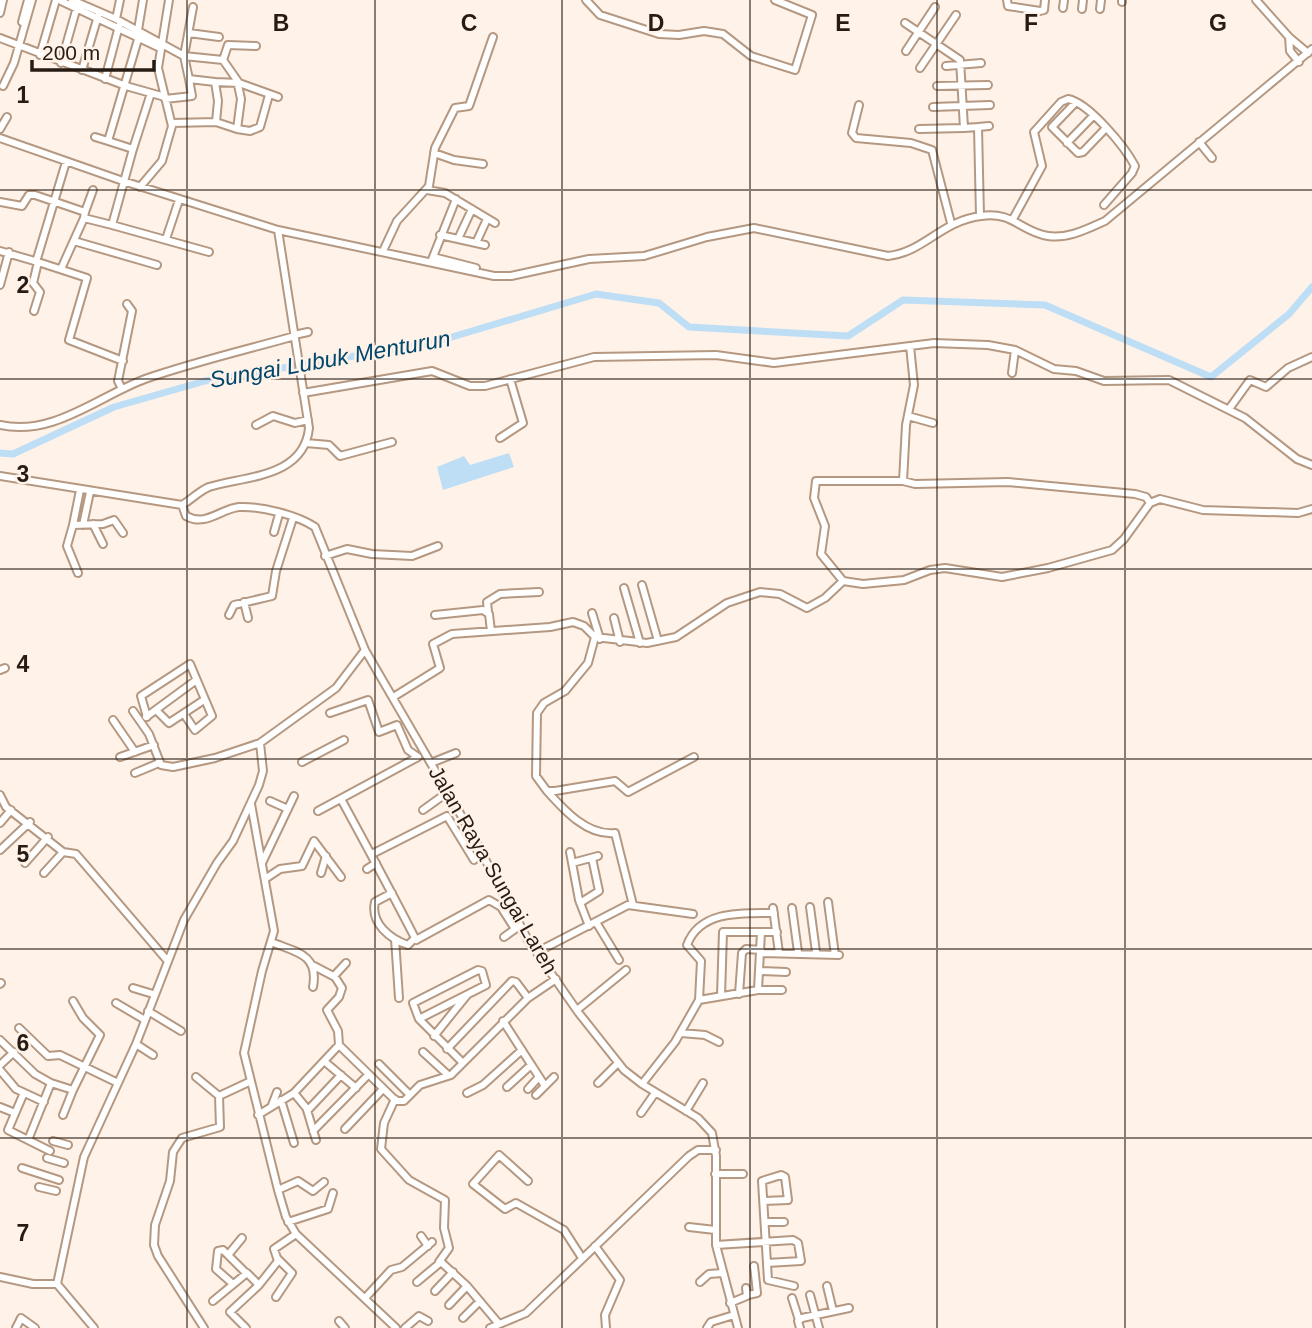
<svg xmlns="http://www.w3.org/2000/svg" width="1312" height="1328" font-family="Arial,sans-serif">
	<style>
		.water { fill: #bedef6 }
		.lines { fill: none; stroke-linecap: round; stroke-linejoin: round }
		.river { stroke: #bedef6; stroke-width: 7 }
		.minor-casing { stroke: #b59881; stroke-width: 10 }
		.minor { stroke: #fff; stroke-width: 6 }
		.grid { fill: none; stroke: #271c13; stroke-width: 2; stroke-opacity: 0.55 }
		.labels { text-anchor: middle; stroke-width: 5; stroke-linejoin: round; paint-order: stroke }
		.street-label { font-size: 21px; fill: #271c13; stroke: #fff2e8 }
		.water-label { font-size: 23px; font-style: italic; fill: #00476d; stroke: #fff2e8 }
		.grid-label { font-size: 23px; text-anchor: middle; font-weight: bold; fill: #271c13; stroke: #fff2e8; stroke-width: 5; stroke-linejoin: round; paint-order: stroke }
	</style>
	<rect width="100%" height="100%" fill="#fff2e8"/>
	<path class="water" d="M509 453 514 467 443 490 437 467 464 456 470 465Z"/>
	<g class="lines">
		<path class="river" d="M0 453 13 454 114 407 205 381 432 343 596 294 659 303 689 327 848 336 903 300 1045 305 1211 377 1289 314 1312 287"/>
		<defs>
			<path id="minor" d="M59 0 160 48
				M72 0 116 19 184 56 223 60 239 83 278 97
				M586 0 600 15 659 34 679 35 704 31 723 34 751 56 795 70 812 15 775 0
				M1007 0 1008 6 1040 11 1044 10 1045 0
				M1256 0 1289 37 1308 53
				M1122 2V0
				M1063 8 1064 0
				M1082 9 1083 0
				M1100 9 1101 0
				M0 13 3 0
				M116 19 120 0
				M22 22 28 0
				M905 23 960 60 964 128 978 127 980 216
				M138 30 143 0
				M189 33 219 37
				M139 36 108 141 133 149 151 93
				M1289 37 1290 51 1299 62
				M0 38 126 86 165 97
				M906 51 935 7
				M40 55 56 0
				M223 60 228 45 256 46
				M61 63 77 7
				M946 66 981 63
				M920 68 956 15
				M82 70 98 16
				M105 79 119 26
				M215 82 239 83
				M3 86 14 63 32 0
				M937 86 988 85
				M165 99 192 96 189 79
				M1076 102 1052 127 1078 153 1083 152 1106 128
				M859 105 852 133 856 138 911 143 932 150 951 223
				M933 107 990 105
				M216 122 237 129 241 99 238 85
				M172 123 216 122 218 101 215 82 189 79 184 56 193 7
				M978 127 989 126
				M0 129 7 117
				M237 129 250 131 260 127 269 95
				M919 129 964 128
				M95 137 108 141
				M0 138 123 181 278 230 494 276H511L589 259 644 256 707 237 754 228 888 256C924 252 941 221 981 216 1013 211 1021 232 1048 236 1068 239 1087 229 1105 221L1312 49
				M1199 142 1212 158
				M1067 143 1093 116
				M434 153 454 160 483 164
				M140 187 162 161 172 126 158 68 169 0
				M427 190 445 193 495 223
				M0 202 22 206 29 195H35L85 212 84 218 112 225 133 149
				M85 212 93 190
				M1013 219 1042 166 1034 132 1061 102 1068 99C1089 103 1125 147 1135 166L1132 173 1104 205
				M112 225 209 252
				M440 235 485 245
				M166 239 179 200
				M458 239 472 209
				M74 241 157 265
				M476 243 487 219
				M0 251 38 262
				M383 251 397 221 429 186 435 148 455 108 469 106 493 37
				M433 257 476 268
				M36 262 66 162
				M431 262 456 199
				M61 269 84 218
				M0 285 9 252
				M34 311 40 292 33 283 38 262 87 278 69 340 123 361
				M294 335 308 332
				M1012 373 1015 350
				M122 389 118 381 132 311 127 304
				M303 393 432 371 470 386H485L594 357 716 355 774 363 934 343 988 345 1015 350 1054 369 1076 371 1104 381 1169 380 1245 418 1297 459 1312 465
				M1229 409 1250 380 1266 387 1288 368 1312 357
				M908 416 933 423
				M0 425C53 437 99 396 145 379 194 362 245 350 295 336
				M256 425 273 416 295 423 308 420
				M500 438 523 423 510 379
				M306 443 329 445 340 456 392 442
				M0 476 182 505C191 500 199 491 209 487 244 476 304 478 309 428L278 230
				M903 481 915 484 1008 482 1135 494 1146 497 1150 503
				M80 490 73 525 103 524 114 520 123 533
				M182 505 186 516C206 527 220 509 239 507 261 506 297 515 315 527L365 650 469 829 528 940 578 1012 624 1070 642 1084 698 1118 712 1133 716 1156V1245L738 1328
				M93 524 103 544
				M73 525 67 546 78 573
				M83 525 90 492
				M274 532 279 514
				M325 556 347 549 372 554 412 556 438 546
				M843 581 821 554 825 526 814 498 816 481H903L906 425 914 385 910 346
				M642 585 658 641
				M624 588 640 643
				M244 602 248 618
				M488 612 487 602 500 594 539 592
				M592 613 600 639
				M229 615 234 605 272 596 276 571 293 518
				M435 615 483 610 489 614 491 631
				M614 618 620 642
				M595 637 588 663 565 691 544 703 537 713 536 776 547 791H555L615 781 628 792 694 757
				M0 670 5 668
				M395 696 440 668 433 644 452 634 550 627 573 622 584 626 595 637 647 643 676 637 727 603 760 592 780 594 807 608 825 598 843 581 863 584 904 580 930 570 945 568 1002 577 1048 568 1112 550 1124 539 1150 503 1160 499 1203 510 1298 513 1312 509
				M156 710 169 723 204 700
				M133 711 149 734 161 765 173 767 215 758 260 743 336 688 365 650
				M330 713 368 700 379 732 397 725 408 750 418 757
				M146 717 195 681
				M147 717 141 696 190 664 212 716 195 730 184 714
				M113 720 135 752
				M120 757 154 745
				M302 762 344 740
				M431 763 456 753
				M135 773 159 763
				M547 791C564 810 587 836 615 833L633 905
				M0 795 6 807 63 852 44 873
				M341 799C366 845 391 891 415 938L408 945C390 939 370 923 375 902L392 893
				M270 801 288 809
				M251 804 274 931 262 971 244 1053 278 1190 286 1217 296 1234 396 1328
				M423 810 448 792
				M318 811 418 757
				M0 823 11 810
				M0 850 30 822
				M63 852 76 854 166 959
				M570 852 579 900 589 926
				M372 854 447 816 474 860
				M25 863 48 837
				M262 863 294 796
				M572 863 598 856
				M367 869 376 863
				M321 873 326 856
				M265 879 280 869 302 866 314 841 341 877
				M828 902 835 955
				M580 903 599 891 592 858
				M810 907 816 952
				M773 908 779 953
				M792 908 798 952
				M596 922 619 960
				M504 937 518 927
				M395 939 399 998
				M416 940 489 900 501 907 515 929
				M271 942C296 952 319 954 313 987
				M537 952 628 905 693 914
				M761 953 839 955
				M759 971 786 972
				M334 976 346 963
				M0 984 1 983
				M133 988 153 994
				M758 990H782
				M739 994 742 953 746 949 761 950
				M721 996 723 932H777
				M699 1000 758 990 761 932
				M116 1003 145 1020
				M577 1010 626 970
				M148 1011 181 1031
				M419 1019 486 985 482 971 478 970 413 1003 419 1019 462 1062
				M503 1021 545 1086
				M19 1028 48 1056 60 1055 118 1083
				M681 1033 705 1035 719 1042
				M434 1036 467 995
				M0 1040 35 1074 51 1083
				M136 1044 153 1055
				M339 1045 396 1101H404L420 1085 451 1075 528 998 556 979
				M447 1049 512 981 516 982 528 998
				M423 1052 448 1075
				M324 1061 356 1088
				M379 1064 410 1095
				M0 1065 14 1052
				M0 1070 16 1089 44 1102
				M196 1077 219 1096
				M598 1083 618 1063
				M642 1084 675 1042 699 1000 701 961 687 945C700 910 742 913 774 913
				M507 1087 531 1065
				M528 1089 538 1078
				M294 1093 308 1110 341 1075
				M467 1093 483 1085 522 1050
				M23 1095 8 1130 50 1151
				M536 1095 554 1077
				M395 1099 384 1123 381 1149 409 1180 445 1200 444 1228 449 1248 439 1262
				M281 1100 294 1143
				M272 1105 277 1092
				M0 1107 15 1113
				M307 1110 316 1140
				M686 1111 703 1083
				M641 1113 655 1093
				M63 1115 73 1090
				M258 1115 294 1093 339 1045 338 1031 327 1010 339 997 342 988 335 977 314 966
				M345 1129 383 1089
				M313 1131 368 1075
				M28 1140 51 1083 73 1090 100 1035 83 1018 73 1001
				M53 1141 68 1145
				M47 1158 64 1163
				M22 1168 59 1180
				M715 1174H743
				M528 1181 499 1155 473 1184 505 1209 516 1203 564 1230 582 1258
				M39 1187 56 1191
				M278 1190 298 1181 313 1191 324 1182
				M764 1201 788 1200 785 1177 781 1175 762 1181 768 1280 794 1286
				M288 1222 328 1209 333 1193
				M765 1222H784
				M689 1227 715 1230
				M421 1236 428 1246
				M716 1245 793 1240 798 1243 801 1261 767 1263
				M595 1246 620 1280 605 1315 606 1328
				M228 1255 242 1238
				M0 1277 33 1284H57
				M417 1282 441 1262 467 1286 499 1324
				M700 1282 709 1274 722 1273
				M233 1284 216 1269 218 1251 223 1250 246 1273
				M259 1285 278 1261 274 1249 296 1234
				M827 1286 833 1311
				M435 1291 453 1272
				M748 1295 757 1293 754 1266
				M810 1295 819 1328
				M276 1297 292 1273 278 1259
				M366 1297 391 1270 402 1267 432 1242
				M792 1298 799 1320
				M213 1301 247 1273 259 1285 230 1312 246 1328
				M730 1303 747 1296 746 1288
				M449 1305 467 1286
				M463 1318 480 1301
				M339 1321 345 1328
				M16 1328 21 1318 35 1328
				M94 1328 57 1284 84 1157 136 1044 184 920 217 863 233 841 259 785 263 771 260 743
				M204 1328 158 1256 154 1245 155 1225 170 1181 173 1152 182 1138 220 1127 219 1096 249 1082
				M405 1328 419 1316 428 1321
				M490 1328 526 1313 689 1156 698 1150H716
				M707 1328 711 1322 734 1315
				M800 1328 798 1321 802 1318 849 1308"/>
		</defs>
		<use href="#minor" class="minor-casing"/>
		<use href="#minor" class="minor"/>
	</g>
	<path class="grid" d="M187 0V1328M375 0V1328M562 0V1328M750 0V1328M937 0V1328M1125 0V1328M0 190H1312M0 379H1312M0 569H1312M0 759H1312M0 949H1312M0 1138H1312"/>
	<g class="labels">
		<g class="street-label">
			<text transform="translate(493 870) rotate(60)" y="7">Jalan Raya Sungai Lareh</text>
		</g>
		<g class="water-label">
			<text transform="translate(330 359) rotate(-10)" y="8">Sungai Lubuk Menturun</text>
		</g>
	</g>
	<g class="grid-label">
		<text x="281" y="31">B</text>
		<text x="469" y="31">C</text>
		<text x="656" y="31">D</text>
		<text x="843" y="31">E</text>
		<text x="1031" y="31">F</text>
		<text x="1218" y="31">G</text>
		<text x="23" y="103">1</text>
		<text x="23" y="293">2</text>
		<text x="23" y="482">3</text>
		<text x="23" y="672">4</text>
		<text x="23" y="862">5</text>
		<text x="23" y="1051">6</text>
		<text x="23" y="1241">7</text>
	</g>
	<path d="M32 60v10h122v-10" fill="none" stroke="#271c13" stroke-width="3.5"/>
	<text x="42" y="60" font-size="21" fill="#271c13" stroke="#fff2e8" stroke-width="5" paint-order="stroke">200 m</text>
</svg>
